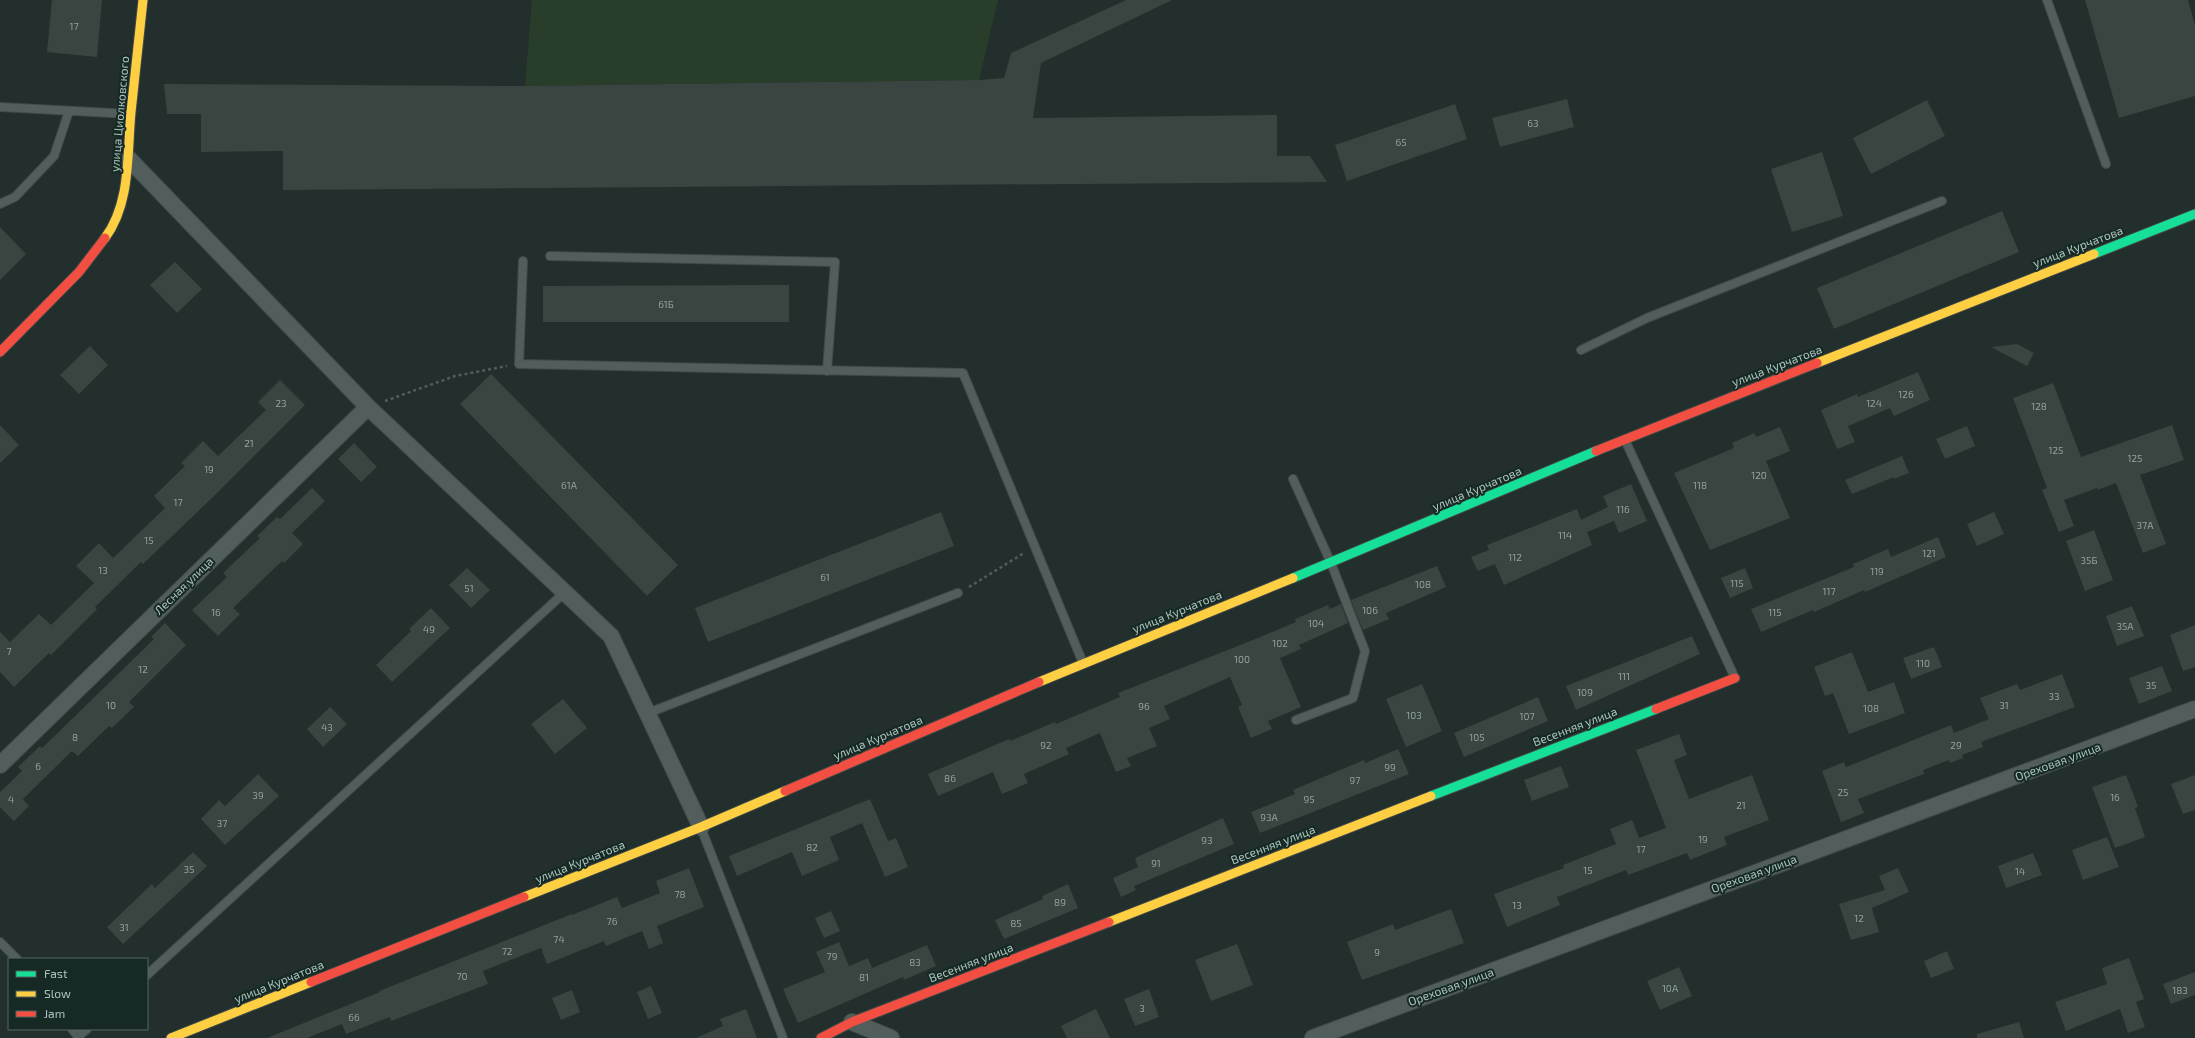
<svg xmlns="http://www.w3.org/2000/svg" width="2195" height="1038" font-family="'Exo 2',sans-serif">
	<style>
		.green { fill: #293d2b }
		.building { fill: #3a4441 }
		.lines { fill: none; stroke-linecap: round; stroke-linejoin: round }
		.lane-casing { stroke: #414a48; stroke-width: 10 }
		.street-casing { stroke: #414a48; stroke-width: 18 }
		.fast-casing { stroke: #414a48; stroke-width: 11 }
		.slow-casing { stroke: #414a48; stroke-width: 11 }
		.jam-casing { stroke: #414a48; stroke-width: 11 }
		.path { stroke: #525d59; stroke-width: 2.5; stroke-dasharray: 3 3; stroke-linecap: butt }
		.lane { stroke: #525e5b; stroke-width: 8 }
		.street { stroke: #525e5b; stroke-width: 16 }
		.fast { stroke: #16e098; stroke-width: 9 }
		.slow { stroke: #ffcf43; stroke-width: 9 }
		.jam { stroke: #f24e42; stroke-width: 9 }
		.labels { text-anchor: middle; stroke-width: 4; stroke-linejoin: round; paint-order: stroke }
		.number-label { font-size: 10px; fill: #8fa39e }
		.street-label { font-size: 12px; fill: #abc3bd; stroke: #172924 }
	</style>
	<rect width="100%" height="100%" fill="#232f2c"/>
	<path class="green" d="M532 0H998L979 80 525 86Z"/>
	<path class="building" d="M52 0H102L97 57 47 52Z
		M1126 0H1172L1041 63 1033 118 1277 115V156H1310L1327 182 283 190V151L201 152V114H167L164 84 525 86 979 80 1004 78 1011 53Z
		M2085 0H2188L2195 25V96L2119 118Z
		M1567 99 1574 127 1500 147 1492 118Z
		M1927 100 1945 136 1871 174 1853 138Z
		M1455 104 1467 139 1347 181 1335 145Z
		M1822 152 1843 216 1792 232 1771 169Z
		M2002 211 2019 252 1834 329 1817 288Z
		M0 227 26 254 0 280Z
		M175 262 202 289 177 313 150 285Z
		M789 285V322H543V286Z
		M2017 344 2034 353 2027 366 1991 347Z
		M90 346 108 365 79 394 60 375Z
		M1918 372 1930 400 1894 416 1890 408 1848 426 1855 442 1837 449 1821 410 1857 394 1858 397Z
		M491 374 678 565 647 596 460 404Z
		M280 380 305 405 214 496 143 564 141 562 95 607 97 609 51 655 49 653 14 687 0 672V632L10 642 39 614 51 625 94 583 76 566 99 543 113 558 165 508 154 496 185 466 181 463 203 441 218 456 266 410 258 402Z
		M2053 383 2081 457 2172 425 2184 460 2140 475 2166 544 2143 553 2116 483 2097 490V488L2064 500 2074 526 2059 532 2042 490 2047 488 2013 398Z
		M0 425 19 445 0 463Z
		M1967 426 1975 446 1945 459 1936 439Z
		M1780 427 1790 451 1766 461 1790 518 1710 550 1674 473 1734 448 1732 443 1754 433 1756 437Z
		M354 443 377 467 361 482 338 459Z
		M1902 456 1909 473 1894 479V477L1852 494 1845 480Z
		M1631 484 1647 521 1619 533 1614 521 1587 532 1592 545 1504 585 1495 564 1478 571 1471 557 1489 550 1487 545 1577 509 1581 520 1608 507 1603 496Z
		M312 488 325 501 292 533 303 544 284 563 282 561 233 608 240 614 218 636 192 610 227 577 223 573 260 538 257 536 277 517 280 519Z
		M941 512 954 546 708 642 695 608Z
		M1994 512 2004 534 1977 546 1967 524Z
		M2094 530 2113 580 2085 591 2066 541Z
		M1938 537 1946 557 1865 592 1864 590 1814 612 1813 610 1761 632 1751 609 1854 567 1853 564 1888 549 1891 557Z
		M1437 566 1446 587 1386 613 1389 619 1363 630 1351 600Z
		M467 568 490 590 471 608 449 585Z
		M1745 568 1753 588 1730 598 1721 578Z
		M1341 604 1348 623 1299 645 1301 649 1280 658 1301 707 1268 721 1272 729 1251 738 1238 707 1242 705 1230 677 1164 706 1170 719 1149 728 1157 746 1127 758 1131 766 1116 772 1100 733 1066 748 1069 754 1024 774 1028 783 1002 794 993 772 938 796 928 774 1009 739 1010 741 1055 722 1056 724 1120 697 1118 693 1253 640 1296 622 1295 619 1328 605 1330 609Z
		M2132 606 2144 636 2117 646 2106 616Z
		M431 608 450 628 392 682 376 665 411 631 409 629Z
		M165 623 186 645 129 702 134 707 112 728 109 726 78 756 72 751 23 799 29 806 14 821 0 807V792L22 771 18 767 40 746 42 748 72 719 154 639 151 637Z
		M2195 625V667L2183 671 2170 635Z
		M1692 636 1700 654 1576 710 1566 686Z
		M1934 647 1942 667 1911 679 1903 658Z
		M1852 652 1868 692 1894 682 1905 713 1849 734 1833 693 1825 696 1814 667Z
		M2162 666 2172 691 2139 704 2129 678Z
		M2062 674 2075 707 1981 742 1983 747 1962 755 1963 758 1950 763 1949 760 1923 770 1924 774 1858 799 1864 813 1841 822 1822 771 1844 762 1846 767 1951 725 1954 733 1989 719 1980 698 2017 684 2020 690Z
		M1422 684 1442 731 1406 747 1386 699Z
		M1538 697 1548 721 1464 757 1454 733Z
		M563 699 587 728 555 754 531 724Z
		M330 707 347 724 323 747 307 729Z
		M1679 734 1687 755 1674 760 1689 799 1752 775 1769 820 1724 837 1727 845 1690 860 1687 853 1628 875 1626 870 1557 897 1560 905 1507 927 1494 894 1564 868 1563 865 1616 844 1610 829 1632 820 1639 838 1666 828 1636 750Z
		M1398 749 1409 774 1260 833 1251 812 1295 794 1293 790 1314 781 1364 760 1365 763Z
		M1561 766 1569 787 1532 801 1524 780Z
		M258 774 279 796 225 845 201 819 219 800 225 806Z
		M2126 775 2138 807 2135 808 2145 837 2115 848 2092 787Z
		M2195 775V810L2183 814 2171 784Z
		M870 799 888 841 896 838 908 867 885 877 862 823 830 837 839 860 802 876 792 852 737 876 729 856Z
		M1223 818 1234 844 1134 886 1136 890 1121 897 1113 878 1138 867 1135 858Z
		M2107 837 2119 867 2083 880 2072 850Z
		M193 852 207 866 123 944 107 927 152 884 155 888Z
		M2033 853 2042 875 2006 888 1998 866Z
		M689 868 704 907 657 926 663 943 649 949 642 931 606 946 604 941 547 964 541 948 483 971 488 984 391 1021 390 1017 346 1034 342 1024 307 1038H267L380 992 379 991 572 914V915L617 897 622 908 660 893 656 881Z
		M1898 868 1909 892 1872 908 1879 932 1851 940 1839 904 1885 890 1879 876Z
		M1068 884 1078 908 1004 939 995 920 1043 899 1042 896Z
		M1451 909 1464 943 1362 980 1347 942 1393 924 1395 930Z
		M831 911 840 931 824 938 815 918Z
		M839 942 849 966 868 958 872 968 927 945 936 966 904 980 903 977 798 1023 783 989 825 972 816 952Z
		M1237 944 1253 985 1211 1001 1195 960Z
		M1947 951 1954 969 1931 978 1924 961Z
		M2129 958 2144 999 2136 1002 2145 1027 2128 1033 2120 1009 2066 1031 2055 1002 2107 984 2102 968Z
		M1679 967 1692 996 1660 1010 1647 981Z
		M2195 972V995L2171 1004 2163 984Z
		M651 986 662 1013 648 1019 637 992Z
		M1149 989 1159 1017 1135 1026 1124 999Z
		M572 990 580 1012 561 1020 552 998Z
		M746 1009 757 1038H696L723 1026 720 1019Z
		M1096 1009 1110 1038H1067L1061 1026Z
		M2019 1022 2024 1038H1977V1034Z"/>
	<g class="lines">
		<defs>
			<path id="lane" d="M2047 0 2106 164
				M0 107 130 114
				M0 204 15 197 54 156 69 111
				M550 256 835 262 827 371
				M523 261 519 364 963 373 1083 663
				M1581 350 1647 318 1942 201
				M1625 440 1735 678
				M1293 479 1331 563 1365 651 1353 698 1296 720
				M648 713 958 593
				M701 828 783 1038
				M0 942 17 959
				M147 975 564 593
				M72 1029 79 1038
				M78 1037 87 1029"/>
			<path id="street" d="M129 159 368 407 611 636 701 827
				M0 765 368 407
				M852 1022 891 1038
				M1313 1038 2195 709"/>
			<path id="fast" d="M2094 254 2195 214
				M1293 578 1596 451
				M1431 796 1656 709"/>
			<path id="slow" d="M105 238C131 203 127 154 131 112 135 75 139 37 143 0
				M1817 363 2094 254
				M1039 682 1293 578
				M524 897 701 827 785 791
				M1109 922 1431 796
				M171 1038 311 982"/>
			<path id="jam" d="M0 352 79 272 105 238
				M1596 451 1817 363
				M1656 709 1735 678
				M785 791 1039 682
				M311 982 524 897
				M821 1038 852 1022 1109 922"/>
		</defs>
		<use href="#lane" class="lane-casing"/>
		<use href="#street" class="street-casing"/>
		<use href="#fast" class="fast-casing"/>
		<use href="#slow" class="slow-casing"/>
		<use href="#jam" class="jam-casing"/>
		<path class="path" d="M385 401 455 376 507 366
			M969 587 1024 553"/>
		<use href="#lane" class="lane"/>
		<use href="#street" class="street"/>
		<use href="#fast" class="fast"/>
		<use href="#slow" class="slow"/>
		<use href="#jam" class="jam"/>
	</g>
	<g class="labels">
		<g class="number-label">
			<text x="74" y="30">17</text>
			<text x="1533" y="127">63</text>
			<text x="1401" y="146">65</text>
			<text x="666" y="308">61Б</text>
			<text x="1906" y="398">126</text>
			<text x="281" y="407">23</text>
			<text x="1874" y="407">124</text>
			<text x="2039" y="410">128</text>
			<text x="249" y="447">21</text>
			<text x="2056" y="454">125</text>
			<text x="2135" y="462">125</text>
			<text x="209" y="473">19</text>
			<text x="1759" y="479">120</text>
			<text x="569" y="489">61А</text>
			<text x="1700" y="489">118</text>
			<text x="178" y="506">17</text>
			<text x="1623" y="513">116</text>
			<text x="2145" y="529">37А</text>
			<text x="1565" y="539">114</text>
			<text x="149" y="544">15</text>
			<text x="1929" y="557">121</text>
			<text x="1515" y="561">112</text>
			<text x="2089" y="564">35Б</text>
			<text x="103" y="574">13</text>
			<text x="1877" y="575">119</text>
			<text x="825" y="581">61</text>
			<text x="1737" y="587">115</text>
			<text x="1423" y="588">108</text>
			<text x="469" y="592">51</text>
			<text x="1829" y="595">117</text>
			<text x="1370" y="614">106</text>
			<text x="216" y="616">16</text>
			<text x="1775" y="616">115</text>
			<text x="1316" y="627">104</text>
			<text x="2125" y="630">35А</text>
			<text x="429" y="633">49</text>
			<text x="1280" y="647">102</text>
			<text x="9" y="655">7</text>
			<text x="1242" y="663">100</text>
			<text x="1923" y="667">110</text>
			<text x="143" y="673">12</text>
			<text x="1624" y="680">111</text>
			<text x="2151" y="689">35</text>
			<text x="1585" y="696">109</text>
			<text x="2054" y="700">33</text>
			<text x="111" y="709">10</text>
			<text x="2004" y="709">31</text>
			<text x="1144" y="710">96</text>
			<text x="1871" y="712">108</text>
			<text x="1414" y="719">103</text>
			<text x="1527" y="720">107</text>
			<text x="327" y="731">43</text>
			<text x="75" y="741">8</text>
			<text x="1477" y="741">105</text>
			<text x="1046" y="749">92</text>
			<text x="1956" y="749">29</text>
			<text x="38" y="770">6</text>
			<text x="1390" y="771">99</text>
			<text x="950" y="782">86</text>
			<text x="1355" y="784">97</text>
			<text x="1843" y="796">25</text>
			<text x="258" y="799">39</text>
			<text x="2115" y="801">16</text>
			<text x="11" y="803">4</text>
			<text x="1309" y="803">95</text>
			<text x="1741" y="809">21</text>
			<text x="1269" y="821">93А</text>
			<text x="222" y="827">37</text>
			<text x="1703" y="843">19</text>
			<text x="1207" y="844">93</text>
			<text x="812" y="851">82</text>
			<text x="1641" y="853">17</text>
			<text x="1156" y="867">91</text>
			<text x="189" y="873">35</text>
			<text x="1588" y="874">15</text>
			<text x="2020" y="875">14</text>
			<text x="680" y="898">78</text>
			<text x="1060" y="906">89</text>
			<text x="1517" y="909">13</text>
			<text x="1859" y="922">12</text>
			<text x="612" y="925">76</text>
			<text x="1016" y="927">85</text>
			<text x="124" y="931">31</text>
			<text x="559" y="943">74</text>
			<text x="507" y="955">72</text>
			<text x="1377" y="956">9</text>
			<text x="832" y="960">79</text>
			<text x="915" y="966">83</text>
			<text x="462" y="980">70</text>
			<text x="864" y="981">81</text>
			<text x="1670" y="992">10А</text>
			<text x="2180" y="994">183</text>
			<text x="1142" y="1012">3</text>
			<text x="354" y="1021">66</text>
		</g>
		<g class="street-label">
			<text transform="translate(120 114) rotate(-85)" y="4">улица Циолковского</text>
			<text transform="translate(2078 247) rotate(-21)" y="4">улица Курчатова</text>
			<text transform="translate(1777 366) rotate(-21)" y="4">улица Курчатова</text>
			<text transform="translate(1477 489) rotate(-23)" y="4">улица Курчатова</text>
			<text transform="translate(184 586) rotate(-44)" y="4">Лесная улица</text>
			<text transform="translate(1177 612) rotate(-22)" y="4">улица Курчатова</text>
			<text transform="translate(1575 727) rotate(-21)" y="4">Весенняя улица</text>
			<text transform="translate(878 738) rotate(-23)" y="4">улица Курчатова</text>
			<text transform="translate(2058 762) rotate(-20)" y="4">Ореховая улица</text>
			<text transform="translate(1273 845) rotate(-21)" y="4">Весенняя улица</text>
			<text transform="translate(580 862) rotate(-22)" y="4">улица Курчатова</text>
			<text transform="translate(1754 874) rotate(-20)" y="4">Ореховая улица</text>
			<text transform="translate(971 963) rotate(-21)" y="4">Весенняя улица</text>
			<text transform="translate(279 982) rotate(-22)" y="4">улица Курчатова</text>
			<text transform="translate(1451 987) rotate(-20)" y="4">Ореховая улица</text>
		</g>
	</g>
	<rect x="8" y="958" width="140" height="72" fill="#172924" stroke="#526761"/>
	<rect x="16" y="971" width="20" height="6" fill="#16e098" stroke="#526761"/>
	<text x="44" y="978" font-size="12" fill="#abc3bd">Fast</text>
	<rect x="16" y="991" width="20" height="6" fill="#ffcf43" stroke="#526761"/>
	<text x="44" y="998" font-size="12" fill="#abc3bd">Slow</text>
	<rect x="16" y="1011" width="20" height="6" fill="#f24e42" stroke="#526761"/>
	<text x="44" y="1018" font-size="12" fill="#abc3bd">Jam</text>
</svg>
